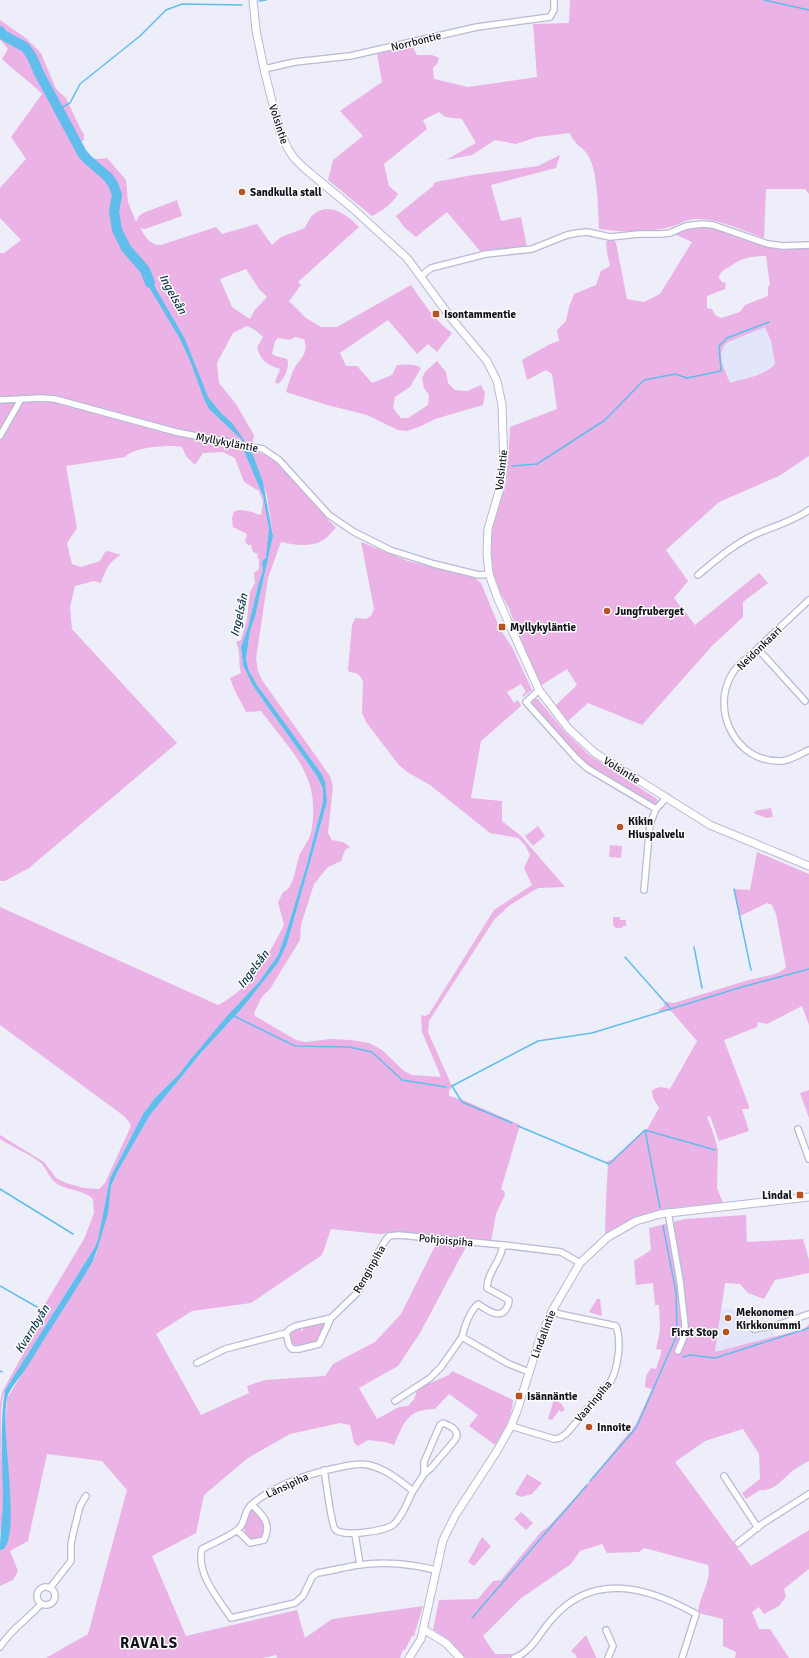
<svg xmlns="http://www.w3.org/2000/svg" width="809" height="1658" font-family="Signika,sans-serif">
	<style>
		.built { fill: #e3e5fb }
		.green { fill: #ebb2e5; fill-rule: evenodd }
		.water { fill: #60bdec }
		.lines { fill: none; stroke-linecap: round; stroke-linejoin: round }
		.stream { stroke: #60bdec; stroke-width: 1.5 }
		.river { stroke: #60bdec; stroke-width: 10 }
		.minor-casing { stroke: #b8bad6; stroke-width: 8 }
		.tertiary-casing { stroke: #b8bad6; stroke-width: 9 }
		.minor { stroke: #fff; stroke-width: 5.5 }
		.tertiary { stroke: #fff; stroke-width: 7 }
		.poi-dot { fill: #b75322; stroke: #fdfdfd; stroke-width: 1.5 }
		.labels { text-anchor: middle; stroke-width: 3; stroke-linejoin: round; paint-order: stroke }
		.street-label { font-size: 11px; fill: #11121c; stroke: #fdfdfd }
		.poi-label { font-size: 11px; font-weight: bold; fill: #11121c; stroke: #fdfdfd; text-anchor: start }
		.water-label { font-size: 12px; font-style: italic; fill: #0a3548; stroke: #fdfdfd }
		.district-label { font-size: 15px; font-weight: bold; letter-spacing: 1px; fill: #11121c; stroke: #fdfdfd }
	</style>
	<rect width="100%" height="100%" fill="#edeefa"/>
	<path class="built" d="M765 327 771 341 775 364 772 368 762 373 730 383 721 361 720 355 723 345 728 342Z
		M722 1308 740 1310 741 1315 751 1313 752 1320H761L771 1322 775 1337 715 1353Z"/>
	<path class="green" d="M570 0H809V194L805 189H766L764 238C744 231 717 218 696 219 682 220 680 225 670 227 649 233 619 232 599 229 598 211 598 168 587 154 580 144 575 146 570 133L537 137 516 144 495 140 472 155 446 160 476 143 462 119 445 117 439 112 423 120 427 129 384 164 389 186 398 194C392 204 382 211 372 216L328 180 333 160 363 136 340 111 382 82 377 54 411 44 417 55H432L439 58 437 64 433 68 434 79 468 87 537 77 533 24 569 23Z
		M0 20 27 39 41 53 56 89 66 98 81 130 84 134V140L80 142C82 160 92 160 107 158L126 180 128 202 136 222 139 216 143 213 177 200 182 216 145 229 140 228C146 237 149 245 161 245L216 227 222 234 257 224 272 245 281 237 305 228C307 224 309 218 313 215 328 201 347 214 359 227L298 282 301 285 289 301 306 318 321 327H337L411 285C424 303 434 320 452 333L437 352 428 344 417 354 388 320 340 353 346 366H357L372 383 392 375 397 365C405 365 415 363 421 368L410 387 395 397 393 408 401 418H408L428 405 429 395 424 388 422 378 425 372 437 361 446 372 448 383 455 390 467 391 481 385 485 393 483 405 435 419 421 426 407 431 398 430 367 415 327 405 286 392C288 385 290 378 293 371 298 359 310 355 304 339L295 337 290 340 278 338 275 341 272 354 276 356 287 359C290 368 285 378 278 384L275 382 280 369C266 364 261 361 257 347L263 337 255 330 247 326 233 333 217 363 219 383 236 404 254 435 252 449 270 457 278 464 336 528C332 531 329 536 325 539 312 548 294 545 281 542L268 578 256 659 258 671 262 680 330 776 333 786 328 833 332 840 343 842 350 847 345 850 341 861 328 867 314 884 301 925 300 940 270 989 262 997 254 1013 255 1016 296 1040 305 1042 331 1039 351 1040 369 1043 382 1050 404 1071 412 1075 441 1077 422 1032 421 1015 425 1016 429 1014 494 910 532 885 524 868 530 855 525 845 518 838 490 833 430 785 407 772 398 764 366 722 362 713 363 682 360 676 356 673 349 672 348 669 352 625 355 618 366 619 371 616 374 609 361 542 408 561 475 578 481 583 500 629 512 647 532 690 523 697 522 695 526 692 521 684 507 692 514 703 518 700 521 706 481 741 471 798 502 801V821L521 836 565 887 538 888 510 905 494 920 429 1021 428 1032 451 1084 453 1085 449 1091V1096L463 1100 520 1125 501 1189 504 1191 505 1195 496 1214 491 1242 394 1233 379 1234 331 1229 322 1255 251 1303 192 1311 156 1334 201 1415 249 1393 247 1386 265 1380 325 1376 333 1364 375 1342 401 1314 437 1242 467 1245 420 1333 398 1366 359 1388 377 1419 399 1407 408 1406 414 1399 417 1391 423 1386 449 1375 452 1371 513 1400C512 1417 504 1431 495 1445L469 1426 478 1415 449 1394 435 1409C407 1409 404 1423 394 1445L385 1442 368 1440 358 1446 354 1443 350 1425 340 1423 290 1434 248 1458 204 1495 196 1533 152 1556 186 1636 297 1610 305 1638 332 1619 423 1606 414 1636H412L405 1650H403L400 1657 401 1658H277L276 1655 263 1658H46L88 1634 127 1490 102 1461 47 1454 28 1541 10 1551 18 1571 13 1580 0 1586V1550L6 1547 9 1533 10 1515 8 1470 5 1433 7 1398 93 1261 96 1255 111 1187 119 1169 150 1115 201 1053 244 1006 278 963 287 944 327 802 316 766 301 747 257 685 249 671 246 659 250 631 255 617 273 536 267 496 253 455 248 448 244 451C257 472 282 542 262 562L263 571 259 582 248 627 241 647 243 665 253 686 317 776 323 789V802L306 867 286 933 278 955 259 982 229 1015 189 1061 179 1074 155 1098 143 1114 110 1178 98 1239 95 1247 5 1390C1 1401 1 1413 1 1424 0 1460 7 1497 0 1533V1403L2 1392 41 1322 45 1304 84 1239 94 1213 93 1199C83 1189 67 1191 56 1183 49 1178 47 1169 41 1163 31 1155 11 1146 0 1139V1135L44 1162 56 1178 66 1183 84 1188 99 1189 105 1183 131 1126 129 1122 124 1116 0 1025V907L218 1005C250 989 268 956 284 925L278 902 283 892C294 888 295 870 298 860 300 850 309 842 311 833 322 776 292 753 261 711L246 712 234 689 230 678 241 673C238 663 241 652 236 642L241 640 247 619 250 592 255 583 254 573 259 569V559L257 557 258 554 253 552 251 545H248L245 542 247 534 233 527 232 518 234 512C242 507 252 513 261 515L263 502 259 491 244 482 235 458 223 452 203 453 195 465 186 456 182 447C171 444 132 447 125 457L66 466 77 528 67 543 72 564 81 567 100 561 105 552 108 551 121 555C109 561 105 571 101 583L94 581 75 586 70 607 72 629 177 743 29 868 5 881H0V253H4L21 240 0 218V188L26 159 11 137 42 94C30 81 15 72 2 59L8 49 0 39ZM246 269 259 289 267 297 254 311 250 319 232 307 220 279Z
		M560 155 556 168 491 185 501 221 521 217 527 247 480 251 447 212 416 237 405 228 396 216 433 186 435 182 473 175 538 166Z
		M692 226 711 227 763 245 783 248 809 247V456L779 476 719 502 666 550 688 581 674 598 695 625 759 573 768 583 743 602V617L711 647 642 725 588 703 568 721 555 706 577 685 567 669 540 686 525 653 509 608 500 593 493 574 490 556V540L494 520 507 482 510 427 557 409 552 374 546 370 527 380 522 360 550 344 559 341 557 330 566 321 569 307 574 294 596 285 601 271 610 266 607 253 606 242 613 239 616 243 627 299 644 302 660 294 692 242 674 234ZM766 256 770 285 768 287V296L745 305 740 312 721 318 715 315 712 309 707 308V296L725 289 726 283 722 282 719 278C720 271 724 270 729 267 744 257 749 257 766 256ZM765 327 771 341 775 364C765 376 744 378 730 383 725 369 714 353 728 342Z
		M535 699H538L564 731 589 755 657 799 658 804 654 805 582 762 533 706 532 702Z
		M771 808 773 817 766 818 754 813 755 811Z
		M538 826 545 836 533 846 525 836Z
		M610 845 622 846 621 858 609 857Z
		M757 852 809 874V1025L802 1006 767 1024 758 1022 757 1027 724 1040 749 1106V1109H742L749 1131 719 1141 710 1116 707 1117 714 1135 718 1150 717 1188 723 1203C675 1207 647 1208 605 1234L606 1200 608 1166 607 1161 612 1160 641 1133 646 1131 659 1108 653 1098 652 1091C657 1086 663 1087 670 1089L697 1041 671 1011H657L663 1007 666 1002 674 1003 742 982C754 977 778 977 786 967L776 914 772 905 767 903 740 916 734 889 750 890Z
		M613 917H620V920H626V926H623L622 928H616L613 925Z
		M809 1090V1118L800 1093Z
		M746 1215 747 1242 803 1239 809 1260V1273L775 1280 764 1299 748 1293 740 1284 725 1283 715 1352 804 1329 809 1324V1461C804 1464 799 1466 795 1469 784 1477 775 1492 760 1490L746 1499 742 1493 760 1479 759 1454 743 1429 705 1441 675 1462 751 1566 809 1530V1569L784 1589 786 1597 779 1606 764 1614 759 1607 752 1612 759 1629H770L789 1658H735L736 1652 723 1646V1619L698 1613C699 1597 712 1581 708 1565L644 1548 639 1552 607 1553 602 1544 580 1551 571 1564 520 1599 483 1636 495 1654H516V1655L507 1658H465L451 1643 433 1629 439 1600 478 1599 493 1581 501 1580 541 1532 549 1526 584 1488 636 1424 652 1389 645 1387 646 1376 651 1368 656 1369 662 1350 656 1349 660 1330 659 1305H655L653 1283 636 1285 634 1261 651 1250 649 1228 685 1219Z
		M597 1299H600L602 1316 589 1312Z
		M325 1321 326 1322 320 1337H319L318 1338 319 1339 317 1343 292 1347 288 1334 300 1327 301 1331 303 1330V1326Z
		M554 1399 563 1405 562 1406 565 1409 562 1412 558 1410V1412L552 1420 548 1419Z
		M527 1474 542 1483 532 1494 521 1497 515 1494Z
		M251 1510C260 1511 262 1521 266 1528L263 1536 253 1541 249 1540C242 1530 243 1522 248 1512Z
		M521 1512 533 1523 526 1530 514 1519Z
		M482 1537 491 1546 474 1566 468 1562Z
		M586 1635 596 1657V1658H576L577 1656 571 1651Z"/>
	<path class="water" d="M145 270 185 339 208 397 221 413 232 423 244 440 253 455 263 482 273 536 255 617 250 631 246 659 249 671 257 685 321 773 325 782 327 802 287 944 278 963 244 1006 201 1053 150 1115 119 1169 111 1186 108 1213 98 1247 93 1261C72 1297 48 1332 27 1367 22 1375 9 1389 7 1398 0 1431 21 1529 4 1549L0 1550C0 1531 3 1514 3 1495 2 1465 0 1419 5 1390L95 1247 98 1239 110 1178 143 1114 155 1098 179 1074 189 1061 228 1015 259 982 278 955 286 933 306 867 323 802V789L317 776 253 686 243 665 241 647 248 627 259 582 263 571 262 562 266 557 269 529 263 496 244 451 242 440 209 409 204 399 191 363 180 339 146 282Z"/>
	<g class="lines">
		<path class="stream" d="M764 0 809 10
			M259 1 266 0
			M59 109 70 103 80 84 140 36 166 10 182 4 242 5
			M512 466 537 464 605 420 644 380 675 374 687 378 721 371 719 346 727 338 769 322
			M734 889 751 970
			M694 947 702 988
			M625 957 671 1009
			M234 1016 295 1046 349 1047 372 1052 402 1080 446 1087
			M512 1123 462 1102 452 1086 538 1041 592 1033 742 987 809 969
			M518 1126 609 1164 645 1130 660 1208
			M645 1130 715 1150
			M0 1189 73 1234
			M0 1286 37 1307
			M683 1357 690 1355 715 1358 809 1328
			M0 1371 2 1372
			M590 1481 636 1428 677 1335 676 1292 663 1226
			M472 1618 587 1485"/>
		<path class="river" d="M0 31 3 35 25 47 32 57 39 73 82 153 87 159 108 177 113 184 117 195 114 211 117 230 126 248 145 270 150 283"/>
		<defs>
			<path id="minor" d="M264 69 295 62 350 56 477 27 550 17 554 10V0
				M421 276 431 268 486 254 532 249 567 235 577 233 587 232 610 237 639 234H661L670 233 686 226 702 224 713 225 768 244 783 246 809 245
				M0 400 41 398 55 399 176 432 263 449 279 460 329 515 354 532 390 550 434 564 479 575 489 574
				M0 436 21 399
				M698 575C716 560 734 544 756 534 774 526 792 522 809 510
				M809 600C792 616 775 632 758 648 750 656 738 664 732 674 710 710 736 763 781 761 790 761 800 754 809 750
				M758 649 805 701
				M539 690 526 702 576 758 587 768 656 809
				M644 890 650 824 656 809 667 797
				M798 1129 809 1159
				M668 1212 680 1281 685 1326 683 1339 678 1351
				M754 1329 774 1326 809 1314
				M286 1333 289 1345 292 1349H299L319 1344 331 1318
				M462 1337C465 1325 469 1312 478 1304 486 1309 499 1320 506 1309 508 1306 509 1305 509 1300L487 1288C487 1272 502 1260 503 1245
				M197 1363 225 1349 286 1333 290 1329 296 1326 331 1318 358 1292 383 1244 389 1236 399 1235 503 1245 561 1252 580 1263
				M395 1401 430 1378 441 1367 462 1337 509 1364 529 1372
				M511 1426 554 1439 560 1438 567 1433 611 1381C618 1367 622 1341 616 1326L559 1314 552 1311
				M324 1470C326 1480 331 1524 335 1529 341 1538 387 1531 394 1524 403 1516 407 1502 413 1491 399 1480 386 1469 369 1465 360 1463 350 1465 341 1467 310 1473 277 1484 252 1504 244 1511 246 1518 241 1526 236 1534 211 1544 202 1549 196 1574 218 1598 231 1618L295 1603 303 1596 312 1577 317 1573C331 1571 345 1567 359 1565 383 1561 412 1564 435 1570
				M724 1476 758 1528
				M413 1491 424 1474 431 1468 455 1440C461 1431 451 1426 443 1423L440 1425 424 1462V1474
				M237 1530 250 1543 264 1540C272 1524 263 1515 252 1505
				M355 1534 360 1565
				M738 1543 762 1524 809 1494
				M37 1596a9 9 0 1 1 18 0a9 9 0 1 1-18 0Z
				M50 1588 71 1561V1544L73 1534 80 1506 86 1496
				M606 1630 613 1646 608 1658
				M0 1647C10 1630 28 1619 41 1604
				M514 1658C533 1651 539 1633 552 1619 593 1571 648 1587 696 1614L682 1658"/>
			<path id="tertiary" d="M253 0 256 30 264 69 279 129 288 149 294 158 304 168 351 207 407 258 451 318 487 361 497 381 502 405 504 466 502 481 488 529 487 553 489 574 498 599 539 690 568 728 581 740 595 753 616 766 710 825 809 866
				M423 1629 446 1643 460 1658
				M409 1658 421 1639 443 1540 456 1514 497 1451 511 1426 517 1411 540 1338 552 1311 580 1263 608 1237 636 1221 660 1214 809 1197"/>
		</defs>
		<use href="#minor" class="minor-casing"/>
		<use href="#tertiary" class="tertiary-casing"/>
		<use href="#minor" class="minor"/>
		<use href="#tertiary" class="tertiary"/>
	</g>
	<g class="poi-dot">
		<circle cx="242" cy="192" r="4"/>
		<rect x="432" y="310" width="8" height="8" rx="2"/>
		<circle cx="607" cy="611" r="4"/>
		<rect x="498" y="623" width="8" height="8" rx="2"/>
		<circle cx="620" cy="827" r="4"/>
		<rect x="796" y="1191" width="8" height="8" rx="2"/>
		<circle cx="728" cy="1318" r="4"/>
		<circle cx="726" cy="1332" r="4"/>
		<rect x="515" y="1392" width="8" height="8" rx="2"/>
		<circle cx="589" cy="1427" r="4"/>
	</g>
	<g class="labels">
		<g class="street-label">
			<text transform="translate(416 41) rotate(-14)" y="4">Norrbontie</text>
			<text transform="translate(279 124) rotate(72)" y="4">Volsintie</text>
			<text transform="translate(227 442) rotate(11)" y="4">Myllykyläntie</text>
			<text transform="translate(501 470) rotate(-83)" y="4">Volsintie</text>
			<text transform="translate(759 648) rotate(-44)" y="4">Neidonkaari</text>
			<text transform="translate(622 770) rotate(32)" y="4">Volsintie</text>
			<text transform="translate(446 1240) rotate(5)" y="4">Pohjoispiha</text>
			<text transform="translate(369 1269) rotate(-60)" y="4">Renginpiha</text>
			<text transform="translate(543 1334) rotate(-69)" y="4">Lindalintie</text>
			<text transform="translate(593 1401) rotate(-50)" y="4">Vaarinpiha</text>
			<text transform="translate(287 1485) rotate(-25)" y="4">Länsipiha</text>
		</g>
		<g class="poi-label">
			<text x="250" y="196">Sandkulla stall</text>
			<text x="444" y="318">Isontammentie</text>
			<text x="615" y="615">Jungfruberget</text>
			<text x="510" y="631">Myllykyläntie</text>
			<text x="628" y="825">Kikin<tspan x="628" dy="13">Hiuspalvelu</tspan></text>
			<text x="792" y="1199" text-anchor="end">Lindal</text>
			<text x="736" y="1316">Mekonomen<tspan x="736" dy="13">Kirkkonummi</tspan></text>
			<text x="718" y="1336" text-anchor="end">First Stop</text>
			<text x="527" y="1400">Isännäntie</text>
			<text x="597" y="1431">Innoite</text>
		</g>
		<g class="water-label">
			<text transform="translate(173 294) rotate(61)" y="4">Ingelsån</text>
			<text transform="translate(239 615) rotate(-77)" y="4">Ingelsån</text>
			<text transform="translate(253 969) rotate(-53)" y="4">Ingelsån</text>
			<text transform="translate(32 1329) rotate(-58)" y="4">Kvarnbyån</text>
		</g>
		<g class="district-label">
			<text x="149" y="1648">RAVALS</text>
		</g>
	</g>
</svg>
